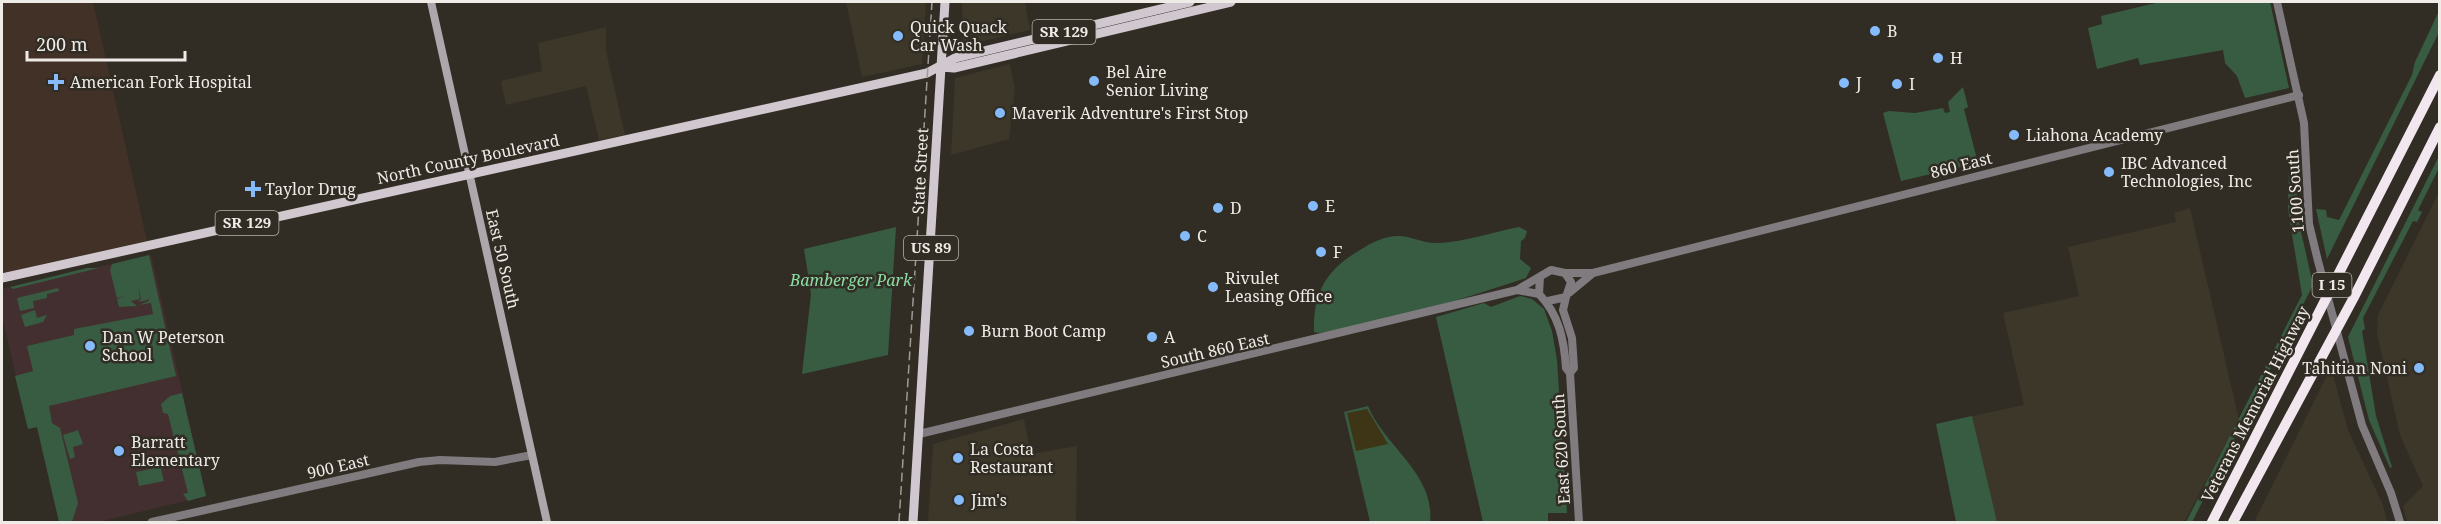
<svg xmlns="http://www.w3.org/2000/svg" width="2441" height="524" font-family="'Noto Serif',serif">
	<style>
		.built { fill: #3c3728 }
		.education { fill: #432f2f }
		.medical { fill: #423126 }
		.green { fill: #375c42 }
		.sand { fill: #3d3515 }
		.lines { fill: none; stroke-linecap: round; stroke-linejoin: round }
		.tertiary { stroke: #7f7b7e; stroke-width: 8 }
		.secondary { stroke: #ada7ac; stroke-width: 8 }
		.primary { stroke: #d1c8cf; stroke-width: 9 }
		.motorway { stroke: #f2e7ef; stroke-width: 10 }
		.rail { stroke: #9e9a94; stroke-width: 1.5; stroke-dasharray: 9 4.5; stroke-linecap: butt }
		.poi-dot { fill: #85bbfb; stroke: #312d25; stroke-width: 2 }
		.labels { text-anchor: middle; stroke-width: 5; stroke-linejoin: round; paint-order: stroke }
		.shield { fill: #312d25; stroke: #b6b3ad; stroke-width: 1.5 }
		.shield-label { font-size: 15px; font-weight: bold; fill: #efece7 }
		.poi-label { font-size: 16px; fill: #efece7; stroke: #312d25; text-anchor: start }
		.street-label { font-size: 16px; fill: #efece7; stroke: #312d25 }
		.park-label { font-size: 16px; font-style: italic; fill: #8cdda3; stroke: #312d25 }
	</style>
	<rect width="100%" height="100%" fill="#312d25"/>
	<path class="built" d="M846 2H926L922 64 862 77Z
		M962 2H1025L1030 30 963 46Z
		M606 27V51L625 135 599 140 586 86 506 105 501 81 542 71 538 43Z
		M1010 64 1015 90 1009 139 951 155 955 78Z
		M2439 192V522H2407L2403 506 2423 486 2400 435 2377 334 2378 315Z
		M2190 208 2239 420 2184 522H1976L1995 518 1972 416 2024 405 2003 313 2079 296 2068 247 2176 222 2174 213Z
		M2331 367 2348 430 2383 505 2387 522H2254Z
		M1024 419 1031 454 1077 446 1076 522H928L933 444Z"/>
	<path class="education" d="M151 255 206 496 98 522H59L37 427 28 429 2 316V289Z"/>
	<path class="medical" d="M2 2H93L147 241 2 273Z"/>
	<path class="green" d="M2160 2H2270L2289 88 2245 98 2237 76 2225 63 2223 50 2140 65 2138 58 2097 69 2088 28 2102 24 2101 16Z
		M2439 11V32L2327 259 2316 209 2326 210 2327 217 2339 220 2412 75 2415 62Z
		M1963 87 1968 107 1964 109 1978 163 1901 181 1883 113 1889 111 1915 113 1943 108 1945 113 1950 112 1948 102Z
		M2439 156V168L2418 210 2422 212 2417 222 2413 221 2363 318 2365 329 2362 331 2376 416 2392 467 2390 468 2369 420 2348 337Z
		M2295 162 2298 218 2313 285 2192 522H2186L2302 295 2288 210 2289 167Z
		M896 227 888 355 802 374 811 294 804 249Z
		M1519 227 1527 231 1525 238 1521 241 1520 259 1531 268 1526 278C1493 289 1339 340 1314 332 1313 292 1326 270 1360 250 1371 243 1384 236 1398 236 1411 236 1424 244 1438 243 1465 242 1493 232 1519 227Z
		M149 255 176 376 49 406 52 423 60 428 78 503 72 522H59L37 427 28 429 15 376 33 371 27 346 74 335V329L153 314 151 303 139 305 149 301 148 297V300L138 302 141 299 138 284 140 299 131 301 137 306 119 307 117 299 125 296 117 298 110 270 112 264Z
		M87 268H99L13 289 10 287Z
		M58 288 59 291 47 294V298L33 301 34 308 20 311 17 298Z
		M1520 296 1532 299 1544 309 1552 331 1557 360 1567 513H1548V522H1483L1436 317 1484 303 1491 307Z
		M35 310 37 318 47 315 43 322 25 327 21 315Z
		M182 393 206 496 188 501 183 494 188 493 168 414 163 413 161 404 170 396Z
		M1368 406C1385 447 1435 474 1430 522H1370L1344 412Z
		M1972 416 1997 522H1956L1936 424Z
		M78 430 83 444 73 447 75 457 70 459 63 435Z
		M159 461 164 481 139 486 136 472 155 468 154 462Z"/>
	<path class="sand" d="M1367 409 1388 444 1356 451 1347 413Z"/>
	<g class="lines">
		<path class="tertiary" d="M2277 2 2304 123 2309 224 2318 261 2362 425 2391 493 2400 522
			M1565 273H1593L2299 95
			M1540 277 1539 294C1559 315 1564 339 1566 368L1570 373 1579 522
			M1517 290 1539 294
			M1569 293 1592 274
			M1566 297 1563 310 1572 338 1574 368 1570 373
			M919 434 1517 290 1551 270 1565 273 1571 282 1566 297 1548 301
			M152 522 419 462 440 460 495 462 532 455"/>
		<path class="secondary" d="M431 2 547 522"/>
		<path class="primary" d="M941 67 954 68 1231 2
			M2 278 927 73 955 58 1190 2
			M913 522 945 2"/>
		<path class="motorway" d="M2212 522 2440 75
			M2233 522 2353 299 2440 127"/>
		<path class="rail" d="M899 522 932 2"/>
	</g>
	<g class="poi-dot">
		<circle cx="1875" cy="31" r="6"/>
		<circle cx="898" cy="36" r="6"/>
		<circle cx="1938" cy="58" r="6"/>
		<circle cx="1094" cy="81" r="6"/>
		<path d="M53 73h6v6h6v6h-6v6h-6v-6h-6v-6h6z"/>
		<circle cx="1844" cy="83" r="6"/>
		<circle cx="1897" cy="84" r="6"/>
		<circle cx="1000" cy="113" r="6"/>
		<circle cx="2014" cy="135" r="6"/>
		<circle cx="2109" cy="172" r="6"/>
		<path d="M250 180h6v6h6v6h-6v6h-6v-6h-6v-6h6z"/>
		<circle cx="1313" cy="206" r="6"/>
		<circle cx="1218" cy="208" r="6"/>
		<circle cx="1185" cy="236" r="6"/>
		<circle cx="1321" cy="252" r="6"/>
		<circle cx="1213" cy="287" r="6"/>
		<circle cx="969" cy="331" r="6"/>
		<circle cx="1152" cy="337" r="6"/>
		<circle cx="90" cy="346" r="6"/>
		<circle cx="2419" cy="368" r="6"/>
		<circle cx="119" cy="451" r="6"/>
		<circle cx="958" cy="458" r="6"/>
		<circle cx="959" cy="500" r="6"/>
	</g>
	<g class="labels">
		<g class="shield">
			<rect x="1032.5" y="20" width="63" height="24" rx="4.5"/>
			<rect x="215.5" y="211" width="63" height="24" rx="4.5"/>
			<rect x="904" y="236" width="54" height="24" rx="4.5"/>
			<rect x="2312.5" y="273" width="39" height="24" rx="4.5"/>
		</g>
		<g class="shield-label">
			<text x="1064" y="37">SR 129</text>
			<text x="247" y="228">SR 129</text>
			<text x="931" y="253">US 89</text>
			<text x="2332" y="290">I 15</text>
		</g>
		<g class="poi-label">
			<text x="910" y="33">Quick Quack<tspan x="910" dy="18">Car Wash</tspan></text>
			<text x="1887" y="37">B</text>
			<text x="1950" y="64">H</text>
			<text x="1106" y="78">Bel Aire<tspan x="1106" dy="18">Senior Living</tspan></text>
			<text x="70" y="88">American Fork Hospital</text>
			<text x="1856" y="89">J</text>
			<text x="1909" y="90">I</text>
			<text x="1012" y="119">Maverik Adventure's First Stop</text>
			<text x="2026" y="141">Liahona Academy</text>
			<text x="2121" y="169">IBC Advanced<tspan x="2121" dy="18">Technologies, Inc</tspan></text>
			<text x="265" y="195">Taylor Drug</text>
			<text x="1325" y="212">E</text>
			<text x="1230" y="214">D</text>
			<text x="1197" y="242">C</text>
			<text x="1333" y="258">F</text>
			<text x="1225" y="284">Rivulet<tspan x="1225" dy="18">Leasing Office</tspan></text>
			<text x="981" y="337">Burn Boot Camp</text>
			<text x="102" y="343">Dan W Peterson<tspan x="102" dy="18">School</tspan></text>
			<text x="1164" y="343">A</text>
			<text x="2407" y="374" text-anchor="end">Tahitian Noni</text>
			<text x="131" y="448">Barratt<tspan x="131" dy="18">Elementary</tspan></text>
			<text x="970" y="455">La Costa<tspan x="970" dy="18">Restaurant</tspan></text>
			<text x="971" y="506">Jim's</text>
		</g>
		<g class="street-label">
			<text transform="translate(468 159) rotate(-12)" y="6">North County Boulevard</text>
			<text transform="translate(1961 165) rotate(-14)" y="6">860 East</text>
			<text transform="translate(920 171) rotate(-87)" y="6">State Street</text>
			<text transform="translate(2295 191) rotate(-94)" y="6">1100 South</text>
			<text transform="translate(503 259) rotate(77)" y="6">East 50 South</text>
			<text transform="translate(1215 350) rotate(-13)" y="6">South 860 East</text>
			<text transform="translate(2255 404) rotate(-63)" y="6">Veterans Memorial Highway</text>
			<text transform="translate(1561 449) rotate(-93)" y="6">East 620 South</text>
			<text transform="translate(338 466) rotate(-13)" y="6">900 East</text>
		</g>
		<g class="park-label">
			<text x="851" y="286">Bamberger Park</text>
		</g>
	</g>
	<rect width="2441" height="524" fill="none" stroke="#efece7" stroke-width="6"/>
	<path d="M27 51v9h158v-9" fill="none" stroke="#efece7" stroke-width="3"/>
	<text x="36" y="51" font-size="18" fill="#efece7" stroke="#312d25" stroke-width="4.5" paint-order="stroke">200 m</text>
</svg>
